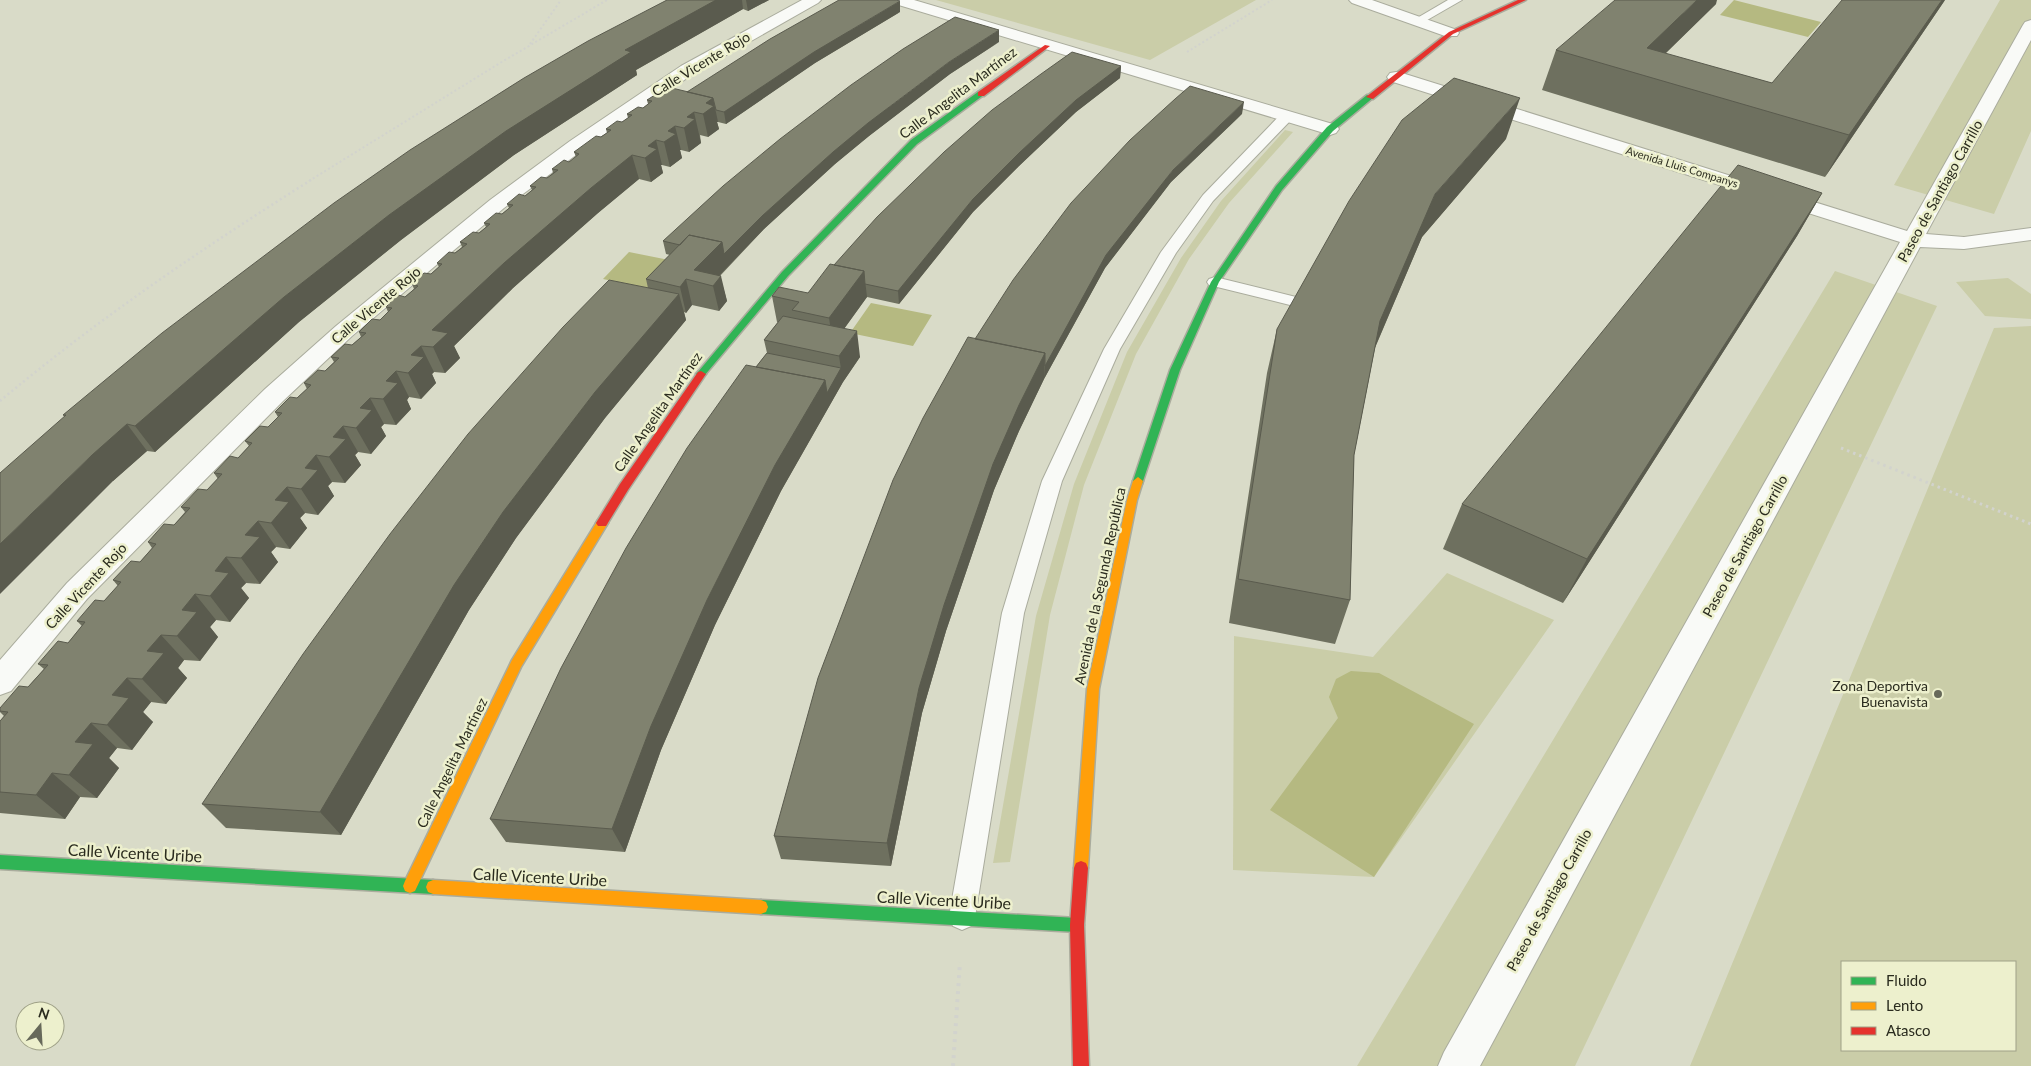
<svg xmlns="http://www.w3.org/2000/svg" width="2031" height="1066" font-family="Lato,sans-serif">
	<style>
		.green { fill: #cacda8; fill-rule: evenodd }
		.water { fill: #b5b981 }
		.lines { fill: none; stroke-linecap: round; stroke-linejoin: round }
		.lane-casing { stroke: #aaac9d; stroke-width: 2 }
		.street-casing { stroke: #aaac9d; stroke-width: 2 }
		.fast-casing { stroke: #aaac9d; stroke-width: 3 }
		.slow-casing { stroke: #aaac9d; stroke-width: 3 }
		.jam-casing { stroke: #aaac9d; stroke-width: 3 }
		.path-far3 { stroke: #d2d3cd; stroke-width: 2; stroke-dasharray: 2 2.5; stroke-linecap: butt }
		.path-far2 { stroke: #d2d3cd; stroke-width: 2.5; stroke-dasharray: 2 3; stroke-linecap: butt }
		.path-far1 { stroke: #d2d3cd; stroke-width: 3; stroke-dasharray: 2.5 4; stroke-linecap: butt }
		.path { stroke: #d2d3cd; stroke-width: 4; stroke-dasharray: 3 5; stroke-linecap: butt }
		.lane { fill: #f9faf7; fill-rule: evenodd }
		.street { fill: #f9faf7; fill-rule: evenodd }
		.fast { fill: #30b455; fill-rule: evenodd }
		.slow { fill: #ff9f0a; fill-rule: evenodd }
		.jam { fill: #e5322d; fill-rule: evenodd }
		.wall { fill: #6e705f }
		.shaded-wall { fill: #5a5b4e }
		.building { fill: #80826f; stroke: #5a5b4e }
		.poi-dot { fill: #67695a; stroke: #edf0cd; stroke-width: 2 }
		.labels { text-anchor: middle; stroke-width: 5; stroke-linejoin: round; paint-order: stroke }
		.far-street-label { font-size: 11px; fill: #2a2b1e; stroke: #edf0cd }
		.street-label { font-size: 14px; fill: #2a2b1e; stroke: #edf0cd }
		.poi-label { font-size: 14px; fill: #2a2b1e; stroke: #edf0cd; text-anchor: end }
		.near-street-label { font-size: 16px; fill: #2a2b1e; stroke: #edf0cd }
	</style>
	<rect width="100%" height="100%" fill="#d9dbc8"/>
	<path class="green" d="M936 0H1256L1150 60Z
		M2000 0H2031V131L1994 214 1894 185Z
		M1285 130 1293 132 1229 203 1189 259 1136 354 1084 485 1050 615 1010 862 993 863 1036 616 1074 484 1127 352 1181 258 1221 201Z
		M1835 271 1937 306 1575 1066H1357Z
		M2008 278 2031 294V319L1985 316 1956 282Z
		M2031 326V1066H1690L1994 328ZM1842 962H2015V1050H1842Z
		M1447 573 1554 620 1374 877 1233 870 1234 636 1373 657Z"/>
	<path class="water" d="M1734 0 1821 22 1808 37 1720 15Z
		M629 252 684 263 659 291 603 279Z
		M871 303 932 315 913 346 850 333Z
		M1351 671 1379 673 1474 724 1374 877 1270 810 1338 718 1329 697 1336 679Z"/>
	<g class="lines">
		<defs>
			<path id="lane" d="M1448 0H1462L1422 23H1414L1412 21Z
				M1287 112 1294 116 1292 119 1213 201 1176 253 1120 349 1062 481 1024 613 975 917 971 926 962 930 953 926 949 917 1002 613 1042 481 1104 349 1161 252 1203 195 1282 113Z
				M1215 277 1312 301 1314 304 1312 307 1306 309 1209 285 1207 282 1209 279Z"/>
			<path id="street" d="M802 0H821L818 3 693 74 584 149 504 208 352 336 283 401 87 599 11 691 0 695V660L67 583 265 389 336 326 490 200 570 141 681 66Z
				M889 0H914L1336 125 1339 129 1336 133 1330 135 1324 133 892 3Z
				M1349 0H1372L1457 30 1459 33 1457 36H1445L1352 3Z
				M2031 20V40L1926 234 1964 237 2031 228V240L1964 249 1920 247 1480 1066H1438L1444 1052 1900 242 1390 81 1387 77 1390 73 1396 72 1402 73 1907 231 2023 25 2025 22Z"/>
			<path id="fast" d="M978 92 985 94 917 144 788 276 704 376H698L696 374 698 372 782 272 911 140Z
				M1367 95 1374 97 1333 131 1282 190 1219 282 1180 370 1142 484H1134L1133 481 1170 370 1211 282 1276 186 1327 127Z
				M0 855 433 880 438 882 440 887 438 892 433 894 0 869Z
				M761 900 1077 918 1082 920 1084 925 1082 930 1077 932 761 914 756 912 754 907 756 902Z"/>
			<path id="slow" d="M1138 477 1143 481 1137 500 1099 689 1088 868 1086 873 1081 875 1076 873 1074 868 1087 689 1127 500 1133 481Z
				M602 519 608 523 521 667 415 891 410 893 405 891 403 886 405 881 512 660 598 520Z
				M433 880 761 900 766 902 768 907 766 912 761 914 433 894 428 892 426 887 428 882Z"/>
			<path id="jam" d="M1518 0H1526L1453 34 1373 99 1366 97 1449 32Z
				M1045 45 1050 46 984 96H978V92Z
				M701 371 706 374 628 490 606 526H598L596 523 620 484 698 372Z
				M1081 861 1086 863 1088 868 1084 925 1089 1066H1073L1070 925 1074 868 1076 863Z"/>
		</defs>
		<use href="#lane" class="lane-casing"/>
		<use href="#street" class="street-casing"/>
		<use href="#fast" class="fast-casing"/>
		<use href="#slow" class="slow-casing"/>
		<use href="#jam" class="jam-casing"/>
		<path class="path-far3" d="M530 44 561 0
			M1187 52 1272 0
			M309 181 500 63 607 0"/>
		<path class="path-far2" d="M0 401C98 319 203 248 311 180"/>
		<path class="path-far1" d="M1841 448 2031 524"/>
		<path class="path" d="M953 1066 960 962"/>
		<use href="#lane" class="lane"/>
		<use href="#street" class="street"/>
		<use href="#fast" class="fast"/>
		<use href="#slow" class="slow"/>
		<use href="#jam" class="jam"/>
	</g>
	<path class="wall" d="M667 0H769L748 11 743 9 636 70 637 75 514 155 401 240 299 322 155 452 147 451 113 481 63 415Z
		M1945 0 1825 177 1542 90 1556 50 1716 4 1665 54 1772 83Z
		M900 12 815 63 726 124 718 122H717L719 129 708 137 700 135 701 143 689 152 681 150H680L682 158 670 167 662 165H661L663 173 651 182 639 179 598 213 513 288 454 346 460 358 445 373 434 372 432 374 436 383 421 399 409 397 407 400 411 409 396 425 384 424 381 427 386 436 371 454 358 452 355 455 361 465 345 483 332 482 328 486 334 496 318 515 305 513 300 518 307 528 290 549 276 547 271 552 278 562 260 584 246 583 241 588 249 598 230 622 216 620 210 627 218 637 200 661 184 660 178 668 187 678 166 704 151 702 143 712 153 722 132 750 117 748 109 758 119 768 97 798 80 797 65 819 0 813V721L4 716 0 712V708L28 687 44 669 38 664 68 643 82 626 77 621 104 601 118 586 113 580 140 562 152 548 148 542 174 525 185 512 181 507 207 490 218 479 214 473 238 458 249 446 245 441 268 427 278 417 275 412 297 398 307 389 304 383 325 371 334 362 331 357 352 345 361 337 359 332 380 320 388 312 386 307 405 297 414 289 412 284 431 274 439 267 437 263 455 253 462 247 460 242 479 233 486 227 484 223 502 214 509 208 507 204 525 196 532 190 530 186 547 178 553 173 552 169 569 162 576 157 574 152 607 133 606 129 622 122 628 118 627 114 643 108 648 104 647 100 663 94 687 92Z
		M999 42 950 74 869 136 835 164 764 229 720 276 727 301 719 311 692 305 686 313 684 312 686 320 605 418 516 538 469 610 341 835 226 828 202 804 648 288 646 279 670 255 666 254 663 241Z
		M1121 66 1120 78 1076 112 1019 166 973 212 899 304 867 297 844 329 860 357 843 382 781 491 715 625 661 750 625 852 506 842 490 819 756 367 767 353 764 340 778 322H777L772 296 808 293 834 265Z
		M1242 114 1171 182 1105 268 1044 379 1019 431 994 490 946 631 922 713 891 866 781 859 774 836 975 339Z
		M1506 139 1422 237 1375 348 1354 455 1350 600 1335 644 1229 623 1267 373 1277 329Z
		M1822 193 1797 236 1563 603 1443 549 1462 504Z"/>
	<path class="shaded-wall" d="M716 0H742L743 9 636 70 637 75 514 155 401 240 299 322 155 452 135 426 284 297 389 215 506 131 625 50Z
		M746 0H769L748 11Z
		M1697 0H1717L1716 4 1643 75 1647 48Z
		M1942 0H1945L1825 177 1849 135Z
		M900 1V12L815 63 726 124 724 112 814 52Z
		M999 30V42L950 74 869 136 835 164 764 229 710 285 694 270 722 242 762 216 833 152 868 123 949 62Z
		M1121 66 1120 78 1076 112 1019 166 973 212 899 304 898 291 973 199 1019 153 1076 100Z
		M713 98 718 122H717L719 129 708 137 703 114 706 103Z
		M1520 98 1506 139 1422 237 1367 366 1380 321 1435 194Z
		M1244 102 1242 114 1171 182 1105 268 1044 379 1045 366 1106 255 1173 170Z
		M694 112 701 143 689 152 684 128 687 117Z
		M675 126 681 150H680L682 158 670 167 664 142 668 131Z
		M656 140 662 165H661L663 173 651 182 645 158 648 146Z
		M632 155 639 179 598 213 513 288 454 346 460 358 445 373 433 347 432 330 504 263 591 188Z
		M1822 193 1797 236 1563 603 1587 559Z
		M864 271 867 297 833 344 829 318Z
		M721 276 727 301 719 311 713 286Z
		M686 279 692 305 686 313 680 287Z
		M679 294 686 320 605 418 516 538 469 610 341 835 320 812 454 585 503 512 595 392Z
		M857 331 860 357 843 382 839 356Z
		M421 346 434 372 432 374 436 383 421 399 408 373 411 355Z
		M1045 353 1044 379 1019 431 994 490 946 631 922 713 891 866 887 843 919 688 944 605 993 464 1019 405Z
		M841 368 843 382 781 491 715 625 661 750 625 852 612 829 651 726 707 600 775 465 825 380Z
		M396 371 409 397 407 400 411 409 396 425 383 399 386 381Z
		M370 398 384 424 381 427 386 436 371 454 356 428 360 408Z
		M127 424 147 451 113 481 0 594V544L92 455Z
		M343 426 358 452 355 455 361 465 345 483 329 457 333 437Z
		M316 455 332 482 328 486 334 496 318 515 301 489 305 468Z
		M287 487 305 513 300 518 307 528 290 549 271 523 275 500Z
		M258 521 276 547 271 552 278 562 260 584 241 558 245 535Z
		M226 557 246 583 241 588 249 598 230 622 210 596 215 571Z
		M195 594 216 620 210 627 218 637 200 661 177 636 182 610Z
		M161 635 184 660 178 668 187 678 166 704 142 679 147 651Z
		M127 678 151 702 143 712 153 722 132 750 107 725 112 695Z
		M91 723 117 748 109 758 119 768 97 798 69 775 75 742Z
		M52 773 80 797 65 819 36 795Z"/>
	<path class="building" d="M667 0H716L625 50 631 52 506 131 389 215 284 297 135 426 127 424 92 455 0 544V473L66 415H63L162 333 334 203 410 150 524 78 588 41Z
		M839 0H896L900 1 814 52 724 112 716 110 713 98 687 92 770 39Z
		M1615 0H1697L1647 48 1772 83 1842 0H1942L1849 135 1556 50Z
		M955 17 999 30 949 62 868 123 833 152 762 216 724 254 722 242 689 235 680 245 663 241 723 186 780 139 851 85 903 49Z
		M1072 52 1121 66 1076 100 1019 153 973 199 898 291 865 284 864 271 834 265 877 217 944 152 992 110 1041 74Z
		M1454 78 1520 98 1435 194 1380 321 1354 455 1350 600 1238 579 1277 329 1349 201 1402 120Z
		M1190 86 1244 102 1173 170 1106 255 1045 366V353L975 339 1013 280 1071 203 1130 140 1175 99Z
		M672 88 713 98 706 103 714 106 703 114 694 112 687 117 695 119 684 128 675 126 668 131 676 134 664 142 656 140 648 146 657 149 645 158 632 155 591 188 504 263 432 330 448 333 433 347 421 346 411 355 424 357 408 373 396 371 386 381 398 383 383 399 370 398 360 408 372 410 356 428 343 426 333 437 346 439 329 457 316 455 305 468 318 470 301 489 287 487 275 500 289 502 271 523 258 521 245 535 260 537 241 558 226 557 215 571 229 573 210 596 195 594 182 610 197 612 177 636 161 635 147 651 164 653 142 679 127 678 112 695 129 698 107 725 91 723 75 742 93 744 69 775 52 773 36 795 0 792V721L8 712 0 711V708L19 686 28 687 48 665 38 664 58 641 68 643 85 622 77 621 95 600 104 601 121 582 113 580 131 561 140 562 156 544 148 542 164 524 174 525 190 508 181 507 198 489 207 490 222 474 214 473 230 456 238 458 252 443 245 441 260 426 268 427 282 413 275 412 290 397 297 398 311 385 304 383 318 370 325 371 339 358 331 357 345 344 352 345 366 333 359 332 372 319 380 320 392 308 386 307 398 295 405 297 418 286 412 284 424 273 431 274 442 264 437 263 449 252 455 253 467 244 460 242 473 232 479 233 490 224 484 223 496 213 502 214 513 205 507 204 519 194 525 196 536 187 530 186 541 177 547 178 558 170 552 169 564 160 569 162 579 154 574 152 596 136 601 137 611 130 606 129 617 121 622 122 632 115 627 114 638 107 643 108 652 101 647 100 658 93 663 94Z
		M1738 165 1822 193 1587 559 1462 504Z
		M689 235 722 242 694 270 721 276 713 286 686 279 680 287 646 279Z
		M830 264 864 271 829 318 792 310 799 302 772 296 779 287 808 293Z
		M609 280 679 294 595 392 503 512 454 585 320 812 202 804 303 654 390 534 468 434 563 327Z
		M783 316 857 331 839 356 764 340Z
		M968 337 1045 353 1019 405 993 464 944 605 919 688 887 843 774 836 818 678 893 480 923 418Z
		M767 353 841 368 827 393 825 380 756 367Z
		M746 365 825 380 775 465 707 600 651 726 612 829 490 819 561 668 626 548 687 448Z"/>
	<circle class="poi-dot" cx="1938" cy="694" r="5"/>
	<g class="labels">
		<g class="far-street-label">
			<text transform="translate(1682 167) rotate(17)" y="4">Avenida Lluis Companys</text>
		</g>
		<g class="street-label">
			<text transform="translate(701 64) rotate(-31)" y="5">Calle Vicente Rojo</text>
			<text transform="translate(958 93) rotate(-37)" y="5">Calle Angelita Martínez</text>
			<text transform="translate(1940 191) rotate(-61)" y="5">Paseo de Santiago Carrillo</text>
			<text transform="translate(376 305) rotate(-40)" y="5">Calle Vicente Rojo</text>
			<text transform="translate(658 412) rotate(-55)" y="5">Calle Angelita Martínez</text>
			<text transform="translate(1745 546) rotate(-61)" y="5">Paseo de Santiago Carrillo</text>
			<text transform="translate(86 586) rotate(-47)" y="5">Calle Vicente Rojo</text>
			<text transform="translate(1100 586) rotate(-78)" y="5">Avenida de la Segunda República</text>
			<text transform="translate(452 763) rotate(-64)" y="5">Calle Angelita Martínez</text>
			<text transform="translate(1549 900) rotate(-61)" y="5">Paseo de Santiago Carrillo</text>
		</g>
		<g class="poi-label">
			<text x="1928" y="691">Zona Deportiva<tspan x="1928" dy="16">Buenavista</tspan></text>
		</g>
		<g class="near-street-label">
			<text transform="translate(135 853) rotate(3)" y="6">Calle Vicente Uribe</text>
			<text transform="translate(540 877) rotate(3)" y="6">Calle Vicente Uribe</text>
			<text transform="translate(944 900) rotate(3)" y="6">Calle Vicente Uribe</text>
		</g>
	</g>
	<rect x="1841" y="961" width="175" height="90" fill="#edf0cd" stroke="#9fa187"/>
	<rect x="1851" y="977" width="25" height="8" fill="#30b455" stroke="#9fa187"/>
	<text x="1886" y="986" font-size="15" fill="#2a2b1e">Fluido</text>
	<rect x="1851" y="1002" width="25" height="8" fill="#ff9f0a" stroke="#9fa187"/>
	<text x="1886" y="1011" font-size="15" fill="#2a2b1e">Lento</text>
	<rect x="1851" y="1027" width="25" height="8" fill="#e5322d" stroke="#9fa187"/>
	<text x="1886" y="1036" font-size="15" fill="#2a2b1e">Atasco</text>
	<g transform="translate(40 1026) rotate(18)"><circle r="24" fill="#edf0cd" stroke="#9fa187"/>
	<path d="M0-4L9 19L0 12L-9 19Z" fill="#67695a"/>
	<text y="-8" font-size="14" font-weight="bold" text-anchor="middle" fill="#2a2b1e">N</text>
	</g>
</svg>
